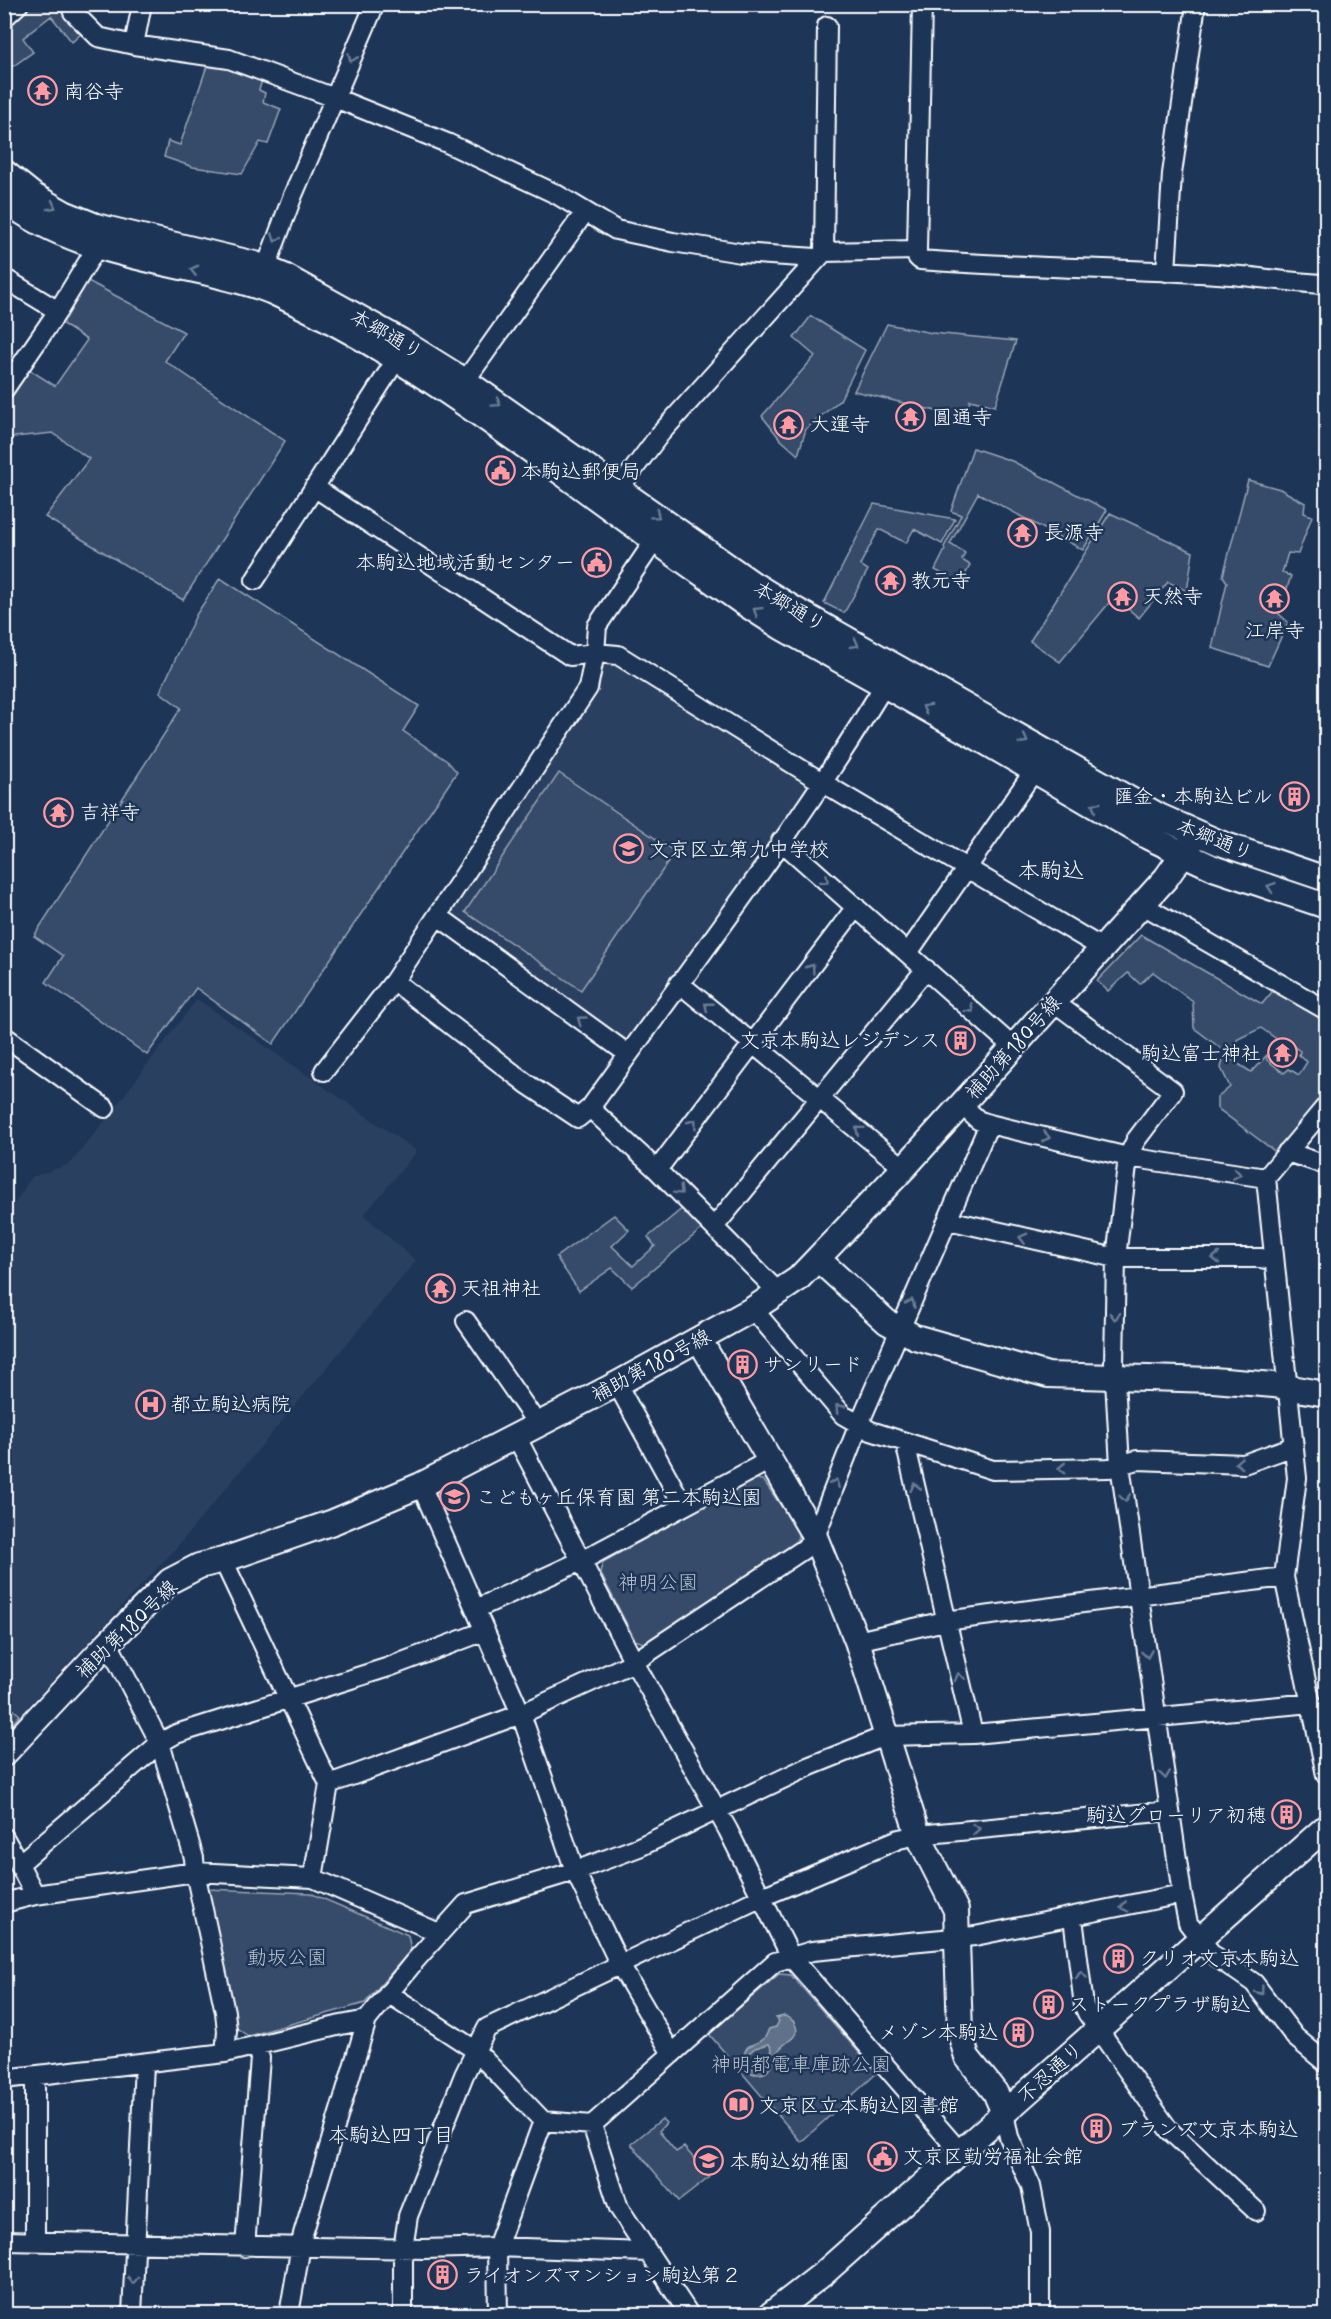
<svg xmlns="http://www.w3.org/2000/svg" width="1331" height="2319" font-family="Mynerve,'Klee One',sans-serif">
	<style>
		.built { fill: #2a4161 }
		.green { fill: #364b69; stroke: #9aa5b4; stroke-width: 1.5 }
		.water { fill: #617289; stroke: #a0aab8; stroke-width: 1.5; fill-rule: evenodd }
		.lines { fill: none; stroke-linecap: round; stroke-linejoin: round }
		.street-casing { stroke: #fff; stroke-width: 22 }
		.secondary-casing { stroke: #fff; stroke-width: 28 }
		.street { stroke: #1d3557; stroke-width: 18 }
		.secondary { stroke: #1d3557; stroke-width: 24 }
		.oneway { stroke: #6c7c92 }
		.labels { text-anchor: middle; stroke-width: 5; stroke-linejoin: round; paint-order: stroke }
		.poi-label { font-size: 20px; fill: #fff; stroke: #1d3557; text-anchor: start }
		.street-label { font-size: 20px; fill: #fff; stroke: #1d3557 }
		.park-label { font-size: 20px; fill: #b9c0ca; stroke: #1d3557 }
		.neighbourhood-label { font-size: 21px; fill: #fff; stroke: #1d3557 }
		.quarter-label { font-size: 22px; fill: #fff; stroke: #1d3557 }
	</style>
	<rect width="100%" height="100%" fill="#1d3557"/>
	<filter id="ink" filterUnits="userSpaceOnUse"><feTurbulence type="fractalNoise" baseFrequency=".0167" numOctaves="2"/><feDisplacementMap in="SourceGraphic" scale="12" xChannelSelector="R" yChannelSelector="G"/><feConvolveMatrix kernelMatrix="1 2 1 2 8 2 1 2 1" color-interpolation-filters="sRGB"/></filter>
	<g filter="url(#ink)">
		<path class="built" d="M600 660 619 663 812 785 627 1046 447 914Z
			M197 999 417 1151 364 1215 416 1261 176 1548 21 1714 5 1699V1218L32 1177 70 1164 110 1114Z"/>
		<path class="green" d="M22 5H66L82 33 72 42 51 16 23 38 33 52 9 69 5 64V21Z
			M208 63 263 77 259 90 265 93 263 102 281 109 268 144 260 142 242 174 193 167 164 157 168 141 180 145Z
			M86 280 184 332 165 361 285 441 183 600 45 517 89 459 53 433 5 438V402L27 368 55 386 87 340 58 321Z
			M811 316 865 350 840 400 806 429 798 455 780 439 762 416 815 356 794 338Z
			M887 324 932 333 1016 341 995 406 970 400 965 418 854 391Z
			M973 448 1012 461 1107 510 1083 550 978 493 950 544 965 553 962 560 970 565 961 584 935 570 945 550 944 547 961 515 951 511Z
			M1248 480 1280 489 1305 503 1304 513 1312 516 1298 554 1288 553 1282 573 1291 576 1279 614 1288 622 1268 666 1212 648 1227 582 1223 576Z
			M874 504 955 519 942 544 914 529 906 543 879 529 860 565 868 570 844 613 824 603Z
			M1110 513 1193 552 1187 591 1168 582 1139 618 1114 597 1060 662 1030 641Z
			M220 578 419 706 403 731 447 761 457 772 273 1044 196 988 147 1055 46 982 63 956 34 936 181 708 160 692 196 615Z
			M559 773 675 852 581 990 465 912Z
			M1141 935 1262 1004 1277 986 1326 1016V1096L1277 1153 1217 1108V1098L1230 1087 1221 1068 1224 1055 1251 1072 1267 1055V1060L1284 1073 1289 1069 1299 1075 1307 1062 1299 1055 1300 1051 1283 1039 1278 1040 1261 1028 1238 1039 1227 1053 1194 1028 1193 1002 1153 972 1140 984 1128 973 1108 991 1097 981Z
			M684 1207 703 1228 632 1287 612 1268 579 1291 556 1257 614 1215 629 1230 612 1246 633 1266 655 1246 648 1237Z
			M755 1478 764 1481 799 1532 796 1544 646 1644 635 1640 600 1572 603 1562Z
			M5 1702 20 1715 5 1732Z
			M206 1889 310 1893 408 1935 411 1950 365 2003 248 2036 235 2027Z
			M779 1974 791 1975 877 2073 801 2142 709 2034Z
			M662 2119 666 2123 659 2131 676 2152 684 2147 710 2177 679 2201 631 2144Z"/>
		<path class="water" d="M784 2016C789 2018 793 2019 795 2024 802 2037 785 2041 779 2050 771 2063 771 2079 751 2073L743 2063C745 2039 752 2049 764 2038 767 2036 767 2032 769 2029L776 2027 779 2021 776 2018ZM769 2044 772 2049 769 2064 762 2070 754 2069 749 2063V2053L755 2048Z"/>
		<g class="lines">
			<defs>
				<path id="street" d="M70 4 73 12 98 37 134 45 229 59 335 98 447 143 556 194 616 230 673 242 741 253 816 258
					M922 4 917 250V257L920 260C1019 268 1118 268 1217 274 1254 276 1290 283 1326 284
					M4 18 19 4
					M134 45 142 4
					M824 252 827 26
					M1166 272 1172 174 1196 4
					M4 278 58 311
					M257 278 266 267 293 195 375 4
					M465 381 585 212
					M4 390 58 311 97 247
					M314 487 570 656 595 653 618 655 833 789 1102 948
					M612 498 660 434 824 252 917 250
					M255 580 396 360
					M781 841 1013 1047
					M1141 904 1326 1010
					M438 916 628 1054
					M908 953 1034 771
					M394 981 527 1084 578 1118 590 1108C692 965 801 825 891 674
					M679 983 904 1168
					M1054 1002 1173 1091 1136 1140 1128 1157 1116 1258 1114 1364 1120 1465 1182 1894 1188 1923 1212 1954 1254 1983 1295 2037 1326 2063
					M4 1036 105 1108
					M324 1071 394 981 588 688 595 653 597 626 655 540
					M961 1104 978 1120 989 1124 1128 1157 1266 1178
					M1326 1106 1266 1178 1297 1478 1284 1577 1326 1775
					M590 1108 657 1170 779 1293
					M1287 1152 1326 1165
					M657 1170 856 907
					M948 1220 1116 1258H1260L1274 1260
					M714 1227 926 969
					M753 1309 843 1415 871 1431 993 1470 1109 1468 1137 1460 1244 1464 1294 1446
					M466 1321 538 1425
					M617 1384 683 1505
					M516 1436 634 1662 728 1830 791 1957 960 2152
					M908 1443 907 1451 973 1734
					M421 1485 521 1714 575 1871 620 1965 672 2054
					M223 1560 329 1784 313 1878
					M476 1609 583 1560 770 1460
					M857 1641 945 1621 1284 1577
					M108 1643 160 1743 194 1858 195 1872 225 2012 227 2031 225 2053
					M329 1784 521 1714 634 1662 804 1549 815 1537 859 1424 989 1124
					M4 1837 19 1864
					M35 1895 19 1864 160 1743 176 1734 389 1667 485 1631
					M4 1903 35 1895 195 1872 313 1878 439 1933
					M1073 1918 1084 2006 1087 2013 1169 2130 1256 2211
					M388 1993 475 2050 543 2121 592 2125 775 1962 812 1951 975 1936 1182 1894
					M35 2076V2242
					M4 2079 225 2053 341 2025 367 2020
					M1004 2113 1009 2137 1031 2186 1040 2232V2314
					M592 2125 619 2208 689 2314
					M4 2241 424 2249 497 2247 648 2252
					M245 2247 260 2058 256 2047
					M132 2314 144 2064
					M289 2314 303 2234 367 2020 414 1962 466 1904 575 1871 639 1847 810 1766 885 1736 973 1734 1312 1703
					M403 2314V2249L408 2216 464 2075 487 2028 762 1897 899 1839 918 1835 1170 1811
					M498 2314 497 2247 543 2121"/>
				<path id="secondary" d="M4 172 34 196 64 213 96 226 255 264 284 276 401 341 465 381 753 584 794 609 1159 816 1220 843 1326 879
					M4 199C63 247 141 257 212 274 234 280 256 284 277 294 384 343 481 414 576 483 631 524 687 563 742 602L781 627 982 740 1148 837 1216 869 1326 906
					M819 1260 887 1322 915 1337 1048 1375 1213 1380 1274 1385 1326 1394
					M699 1339 815 1537 857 1641 918 1835 956 1910 960 2033 967 2057 995 2092 1004 2113
					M4 1754 108 1643 170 1581 199 1566 223 1560 333 1522 421 1485 617 1384 753 1309 798 1279 904 1168 1166 878 1197 834
					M771 2314 824 2273 1326 1827"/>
			</defs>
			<use href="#street" class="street-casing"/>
			<use href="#secondary" class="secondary-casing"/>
			<use href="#street" class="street"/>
			<use href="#secondary" class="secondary"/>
		</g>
		<defs><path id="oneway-chevron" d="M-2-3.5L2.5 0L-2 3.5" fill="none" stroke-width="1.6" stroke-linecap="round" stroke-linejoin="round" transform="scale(1.5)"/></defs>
		<g class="oneway">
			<use href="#oneway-chevron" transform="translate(352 58) rotate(113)"/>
			<use href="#oneway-chevron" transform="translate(52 206) rotate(29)"/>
			<use href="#oneway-chevron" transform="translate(276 238) rotate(111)"/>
			<use href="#oneway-chevron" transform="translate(194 270) rotate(-166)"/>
			<use href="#oneway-chevron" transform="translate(497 403) rotate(34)"/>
			<use href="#oneway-chevron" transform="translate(656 515) rotate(37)"/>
			<use href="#oneway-chevron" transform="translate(757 611) rotate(-148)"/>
			<use href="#oneway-chevron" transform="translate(855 644) rotate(30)"/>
			<use href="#oneway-chevron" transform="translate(926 708) rotate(-151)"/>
			<use href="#oneway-chevron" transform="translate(1024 740) rotate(29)"/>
			<use href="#oneway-chevron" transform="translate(1095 806) rotate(-150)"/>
			<use href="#oneway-chevron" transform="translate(825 880) rotate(42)"/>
			<use href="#oneway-chevron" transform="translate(1271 887) rotate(-161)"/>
			<use href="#oneway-chevron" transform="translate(811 968) rotate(-53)"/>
			<use href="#oneway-chevron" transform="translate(708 1006) rotate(-141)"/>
			<use href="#oneway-chevron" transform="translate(970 1009) rotate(42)"/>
			<use href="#oneway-chevron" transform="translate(581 1020) rotate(-144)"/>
			<use href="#oneway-chevron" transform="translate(693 1123) rotate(-53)"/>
			<use href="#oneway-chevron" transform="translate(859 1130) rotate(-140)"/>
			<use href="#oneway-chevron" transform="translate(1046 1137) rotate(13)"/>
			<use href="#oneway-chevron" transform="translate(1237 1174) rotate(9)"/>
			<use href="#oneway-chevron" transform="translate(679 1191) rotate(45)"/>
			<use href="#oneway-chevron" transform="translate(1023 1238) rotate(-166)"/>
			<use href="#oneway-chevron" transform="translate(1216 1258) rotate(180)"/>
			<use href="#oneway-chevron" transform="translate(911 1303) rotate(-66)"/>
			<use href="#oneway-chevron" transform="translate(1115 1316) rotate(91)"/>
			<use href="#oneway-chevron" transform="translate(839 1408) rotate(-134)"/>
			<use href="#oneway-chevron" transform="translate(1239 1463) rotate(177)"/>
			<use href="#oneway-chevron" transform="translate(1062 1468) rotate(179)"/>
			<use href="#oneway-chevron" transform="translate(835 1483) rotate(-68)"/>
			<use href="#oneway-chevron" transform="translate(915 1487) rotate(-103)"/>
			<use href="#oneway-chevron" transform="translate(1125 1498) rotate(82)"/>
			<use href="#oneway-chevron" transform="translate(1147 1654) rotate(81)"/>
			<use href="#oneway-chevron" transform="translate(959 1677) rotate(-104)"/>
			<use href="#oneway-chevron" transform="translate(1165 1775) rotate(82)"/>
			<use href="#oneway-chevron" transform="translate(976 1829) rotate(-5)"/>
			<use href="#oneway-chevron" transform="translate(1124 1907) rotate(168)"/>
			<use href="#oneway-chevron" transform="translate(1081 1975) rotate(-95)"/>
			<use href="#oneway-chevron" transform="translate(1260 1991) rotate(53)"/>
			<use href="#oneway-chevron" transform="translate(133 2280) rotate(92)"/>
		</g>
	</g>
	<defs>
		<symbol id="temple-ring" viewBox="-11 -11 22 22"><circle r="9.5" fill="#1d3557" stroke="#ff9aa2" stroke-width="1.5"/><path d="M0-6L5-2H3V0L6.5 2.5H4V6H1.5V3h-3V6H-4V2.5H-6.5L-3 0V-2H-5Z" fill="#ff9aa2"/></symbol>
		<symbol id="civic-ring" viewBox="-11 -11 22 22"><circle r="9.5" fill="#1d3557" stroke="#ff9aa2" stroke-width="1.5"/><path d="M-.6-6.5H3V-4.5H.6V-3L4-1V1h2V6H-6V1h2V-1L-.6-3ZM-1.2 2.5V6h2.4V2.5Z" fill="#ff9aa2"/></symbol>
		<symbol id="building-ring" viewBox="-11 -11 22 22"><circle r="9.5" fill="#1d3557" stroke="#ff9aa2" stroke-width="1.5"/><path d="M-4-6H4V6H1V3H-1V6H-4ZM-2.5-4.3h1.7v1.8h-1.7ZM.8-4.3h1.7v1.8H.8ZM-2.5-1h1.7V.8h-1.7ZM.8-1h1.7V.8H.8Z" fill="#ff9aa2"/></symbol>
		<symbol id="school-ring" viewBox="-11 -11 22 22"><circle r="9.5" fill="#1d3557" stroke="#ff9aa2" stroke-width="1.5"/><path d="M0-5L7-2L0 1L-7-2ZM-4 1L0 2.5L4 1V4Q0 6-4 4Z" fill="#ff9aa2"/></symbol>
		<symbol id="hospital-ring" viewBox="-11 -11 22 22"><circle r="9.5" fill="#1d3557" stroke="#ff9aa2" stroke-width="1.5"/><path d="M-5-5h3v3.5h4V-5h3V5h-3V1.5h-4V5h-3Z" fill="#ff9aa2"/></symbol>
		<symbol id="library-ring" viewBox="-11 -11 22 22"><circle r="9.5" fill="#1d3557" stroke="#ff9aa2" stroke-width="1.5"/><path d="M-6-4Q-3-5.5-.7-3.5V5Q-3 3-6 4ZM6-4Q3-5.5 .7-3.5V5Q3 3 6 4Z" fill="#ff9aa2"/></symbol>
	</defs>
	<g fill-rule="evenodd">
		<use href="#temple-ring" x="26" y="74" width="33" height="33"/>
		<use href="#temple-ring" x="894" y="400" width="33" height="33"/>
		<use href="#temple-ring" x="772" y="408" width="33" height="33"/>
		<use href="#civic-ring" x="484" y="454" width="33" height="33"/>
		<use href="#temple-ring" x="1006" y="516" width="33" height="33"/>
		<use href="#civic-ring" x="580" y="546" width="33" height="33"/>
		<use href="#temple-ring" x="874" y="564" width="33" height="33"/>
		<use href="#temple-ring" x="1106" y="580" width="33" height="33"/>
		<use href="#temple-ring" x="1258" y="582" width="33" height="33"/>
		<use href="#building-ring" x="1278" y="780" width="33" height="33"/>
		<use href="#temple-ring" x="42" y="796" width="33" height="33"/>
		<use href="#school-ring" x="612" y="832" width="33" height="33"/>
		<use href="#building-ring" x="944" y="1024" width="33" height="33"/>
		<use href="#temple-ring" x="1266" y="1036" width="33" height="33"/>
		<use href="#temple-ring" x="424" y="1272" width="33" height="33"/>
		<use href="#building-ring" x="726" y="1348" width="33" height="33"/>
		<use href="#hospital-ring" x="134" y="1388" width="33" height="33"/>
		<use href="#school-ring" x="438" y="1480" width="33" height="33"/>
		<use href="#building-ring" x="1270" y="1798" width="33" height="33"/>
		<use href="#building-ring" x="1102" y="1942" width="33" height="33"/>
		<use href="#building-ring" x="1032" y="1988" width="33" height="33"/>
		<use href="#building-ring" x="1002" y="2016" width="33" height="33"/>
		<use href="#library-ring" x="722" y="2088" width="33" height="33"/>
		<use href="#building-ring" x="1080" y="2112" width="33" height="33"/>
		<use href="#civic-ring" x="866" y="2140" width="33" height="33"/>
		<use href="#school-ring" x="692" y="2144" width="33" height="33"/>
		<use href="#building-ring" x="426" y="2258" width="33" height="33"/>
	</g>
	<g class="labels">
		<g class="poi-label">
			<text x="64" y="98">南谷寺</text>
			<text x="932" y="424">圓通寺</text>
			<text x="810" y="431">大運寺</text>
			<text x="521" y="478">本駒込郵便局</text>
			<text x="1044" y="539">長源寺</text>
			<text x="575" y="569" text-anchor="end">本駒込地域活動センター</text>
			<text x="911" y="587">教元寺</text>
			<text x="1143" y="603">天然寺</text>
			<text x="1275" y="637" text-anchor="middle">江岸寺</text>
			<text x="1273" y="803" text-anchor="end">匯金・本駒込ビル</text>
			<text x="80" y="819">吉祥寺</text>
			<text x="649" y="856">文京区立第九中学校</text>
			<text x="940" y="1047" text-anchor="end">文京本駒込レジデンス</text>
			<text x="1261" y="1060" text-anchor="end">駒込富士神社</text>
			<text x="461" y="1295">天祖神社</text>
			<text x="763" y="1371">サンリード</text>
			<text x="171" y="1411">都立駒込病院</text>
			<text x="476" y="1504">こどもヶ丘保育園 第二本駒込園</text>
			<text x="1266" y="1822" text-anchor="end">駒込グローリア初穂</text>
			<text x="1139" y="1965">クリオ文京本駒込</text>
			<text x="1069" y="2011">ストークプラザ駒込</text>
			<text x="998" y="2039" text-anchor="end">メゾン本駒込</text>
			<text x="759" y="2112">文京区立本駒込図書館</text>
			<text x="1118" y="2136">ブランズ文京本駒込</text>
			<text x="903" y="2163">文京区勤労福祉会館</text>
			<text x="730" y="2168">本駒込幼稚園</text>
			<text x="464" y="2282">ライオンズマンション駒込第２</text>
		</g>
		<g class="street-label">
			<text transform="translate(387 334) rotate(30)" y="7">本郷通り</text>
			<text transform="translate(790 606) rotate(31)" y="7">本郷通り</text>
			<text transform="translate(1215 839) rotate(22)" y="7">本郷通り</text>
			<text transform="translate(1013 1047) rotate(-48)" y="7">補助第180号線</text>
			<text transform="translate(651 1365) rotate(-28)" y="7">補助第180号線</text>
			<text transform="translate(126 1629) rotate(-44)" y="7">補助第180号線</text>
			<text transform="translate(1050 2072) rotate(-42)" y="7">不忍通り</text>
		</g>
		<g class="park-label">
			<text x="658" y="1589">神明公園</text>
			<text x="287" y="1964">動坂公園</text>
			<text x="801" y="2071">神明都電車庫跡公園</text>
		</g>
		<g class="neighbourhood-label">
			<text x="391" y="2142">本駒込四丁目</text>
		</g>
		<g class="quarter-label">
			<text x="1051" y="878">本駒込</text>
		</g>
	</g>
	<rect width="1331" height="2319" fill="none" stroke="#1d3557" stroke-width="24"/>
	<rect x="12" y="12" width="1307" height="2295" fill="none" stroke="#fff" stroke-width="2" filter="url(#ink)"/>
</svg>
